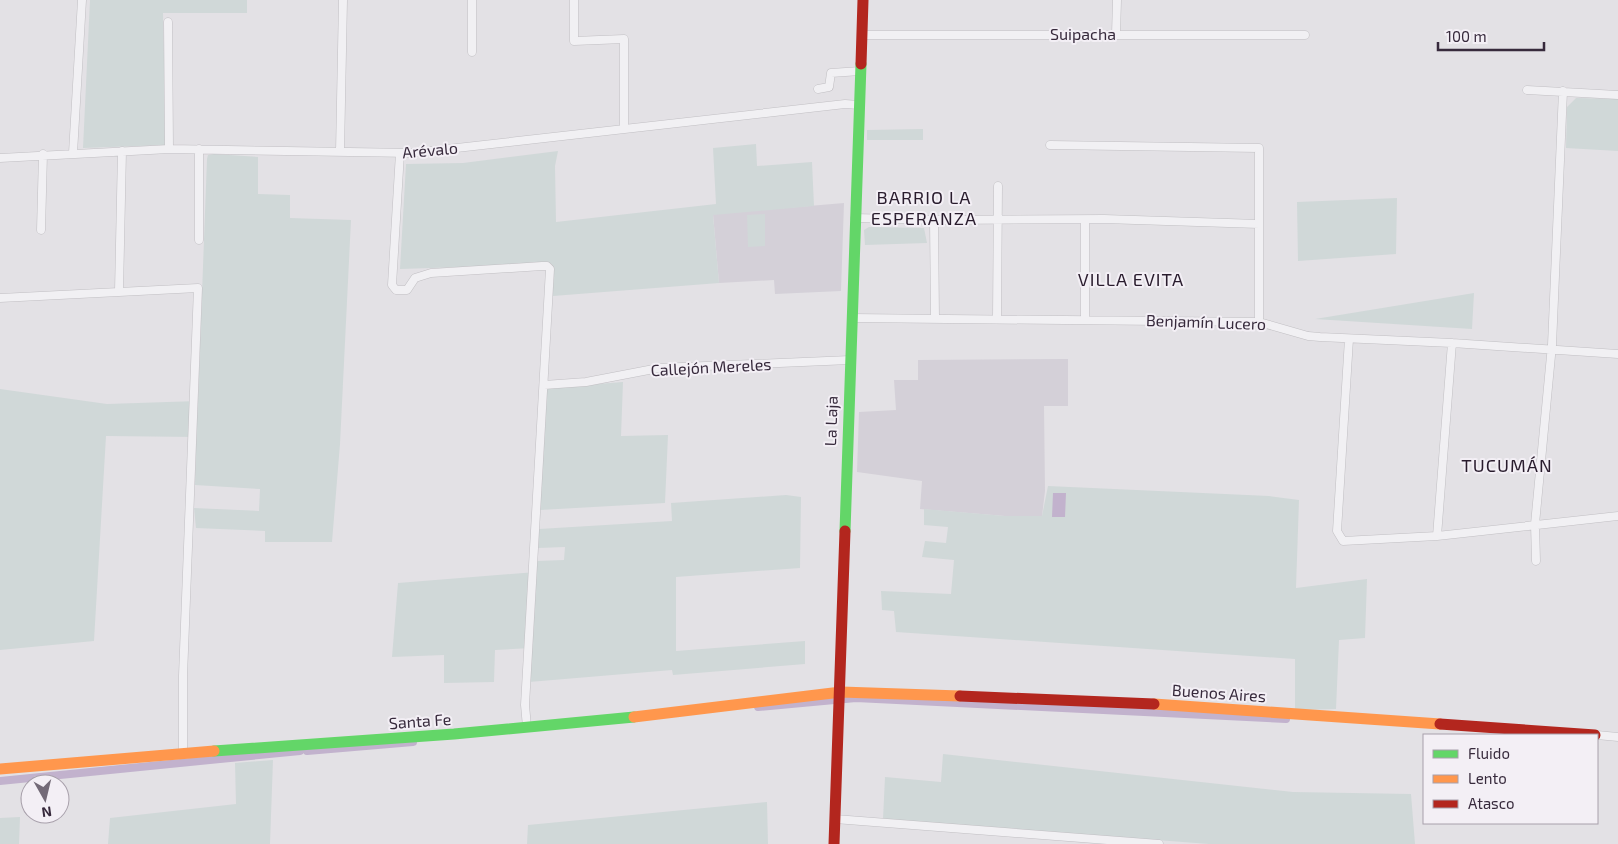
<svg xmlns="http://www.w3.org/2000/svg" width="1618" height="844" font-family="'Exo 2',sans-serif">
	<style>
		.built { fill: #d4d0d8 }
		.green { fill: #d0d8d8 }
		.water { fill: #c2b2cd }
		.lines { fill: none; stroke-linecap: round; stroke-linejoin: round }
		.canal { stroke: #c2b2cd; stroke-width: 8 }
		.street-casing { stroke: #c1bfc3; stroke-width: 9 }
		.street { stroke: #f1f0f3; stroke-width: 8 }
		.fast { stroke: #63d668; stroke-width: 11 }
		.slow { stroke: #ff974d; stroke-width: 11 }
		.jam { stroke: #b3261e; stroke-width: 11 }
		.labels { text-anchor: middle; stroke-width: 4; stroke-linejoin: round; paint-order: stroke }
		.street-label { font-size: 16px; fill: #372a3c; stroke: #f3eff5 }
		.neighbourhood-label { font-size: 18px; letter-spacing: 1px; fill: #291c2d; stroke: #f3eff5 }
	</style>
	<rect width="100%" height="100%" fill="#e3e1e5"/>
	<path class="built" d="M844 203 841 291 775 294 774 280 719 283 713 214Z
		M1068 359V406H1044L1045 491 1042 516H1005L920 509 922 481 857 472 859 412 896 410 894 380H918V360Z"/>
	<path class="green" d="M90 0H247V13H163L166 145 83 148Z
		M1576 98 1618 99V151L1566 148 1567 107Z
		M923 129V140H867V130Z
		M756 144 757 166 812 162 814 206 713 215 719 283 553 296 552 264 400 269 406 164 463 163 558 151 555 166 556 222 716 204 713 148Z
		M214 154 258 157V194L290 195V218L351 220 340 444 332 542H265V531L196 528 194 508 259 511 260 489 195 485 196 437 106 436 94 641 0 650V389L107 404 198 401 207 159 208 155Z
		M1397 198 1396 254 1298 261 1297 202Z
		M765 214V246L748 247 747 215Z
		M869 227 924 228 927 243 865 245 864 230Z
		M1474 293 1472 329 1315 319Z
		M623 382 621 436 668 435 665 503 540 510 546 388Z
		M1048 486 1269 496 1299 500 1296 588 1367 579 1365 638 1339 640 1336 709 1295 710V659L896 632 894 611 882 610 881 591 951 594 954 560 922 557 925 541 946 543 948 527 924 525V509L1005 516H1042Z
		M786 495 801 497 800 568 676 577V651L805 641V664L673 675 672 670 529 682 531 648 495 650 494 682 444 683V655L392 657 398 583 536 572 537 561 564 560 565 547 538 548 539 529 672 521 671 503Z
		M943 754 1293 792 1411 794 1415 844H1209L883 819 885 777 941 782Z
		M273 760 270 844H108L110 818 236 804 235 763Z
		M767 802 768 844H527L528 825Z
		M20 817 19 844H0V818Z"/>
	<path class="water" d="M1053 493H1066L1065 517H1052Z"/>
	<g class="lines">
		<path class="canal" d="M758 707 856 698 1286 719
			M307 751 413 742
			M0 781 300 751"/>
		<defs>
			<path id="street" d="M472 0V52
				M574 0V41L624 39V129
				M168 22 169 149
				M1116 34 1117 0
				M862 35H1305
				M818 89 829 87 831 73 860 71
				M1527 90 1618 95
				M1050 145 1259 148V322
				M199 149V240
				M340 152 343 0
				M73 153 82 0
				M400 153 392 285 396 290H407L415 278 431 273 542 266H547L550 269 525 705 527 727
				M0 158 169 149 412 153 845 104 859 105
				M855 218 934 220 1104 219 1259 224
				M934 220 935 318
				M41 230 43 154
				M119 291 122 151
				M0 298 198 288 183 676V753
				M852 318 1259 322 1308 336 1320 337 1452 343 1618 354
				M997 319 998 186
				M1085 319V220
				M1349 339 1337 531 1343 541 1437 536 1618 516
				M544 385 586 382 659 368 850 360
				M1437 536 1452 343
				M1536 561 1535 524 1552 345 1563 91
				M1597 735 1618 737
				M835 819 1159 844"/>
		</defs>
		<use href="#street" class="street-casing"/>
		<use href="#street" class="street"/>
		<path class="fast" d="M845 531 861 64
			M214 751 454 734 634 717"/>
		<path class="slow" d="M1154 704 1440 724
			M634 717 841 692 960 696
			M0 769 214 751"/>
		<path class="jam" d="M861 64 863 0
			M960 696 1154 704
			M1440 724 1595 735
			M834 844 845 531"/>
	</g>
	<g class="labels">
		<g class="street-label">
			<text x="1083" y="40">Suipacha</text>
			<text transform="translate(430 150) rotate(-5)" y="6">Arévalo</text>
			<text transform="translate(1206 322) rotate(2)" y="6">Benjamín Lucero</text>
			<text transform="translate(711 367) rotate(-3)" y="6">Callejón Mereles</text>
			<text transform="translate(831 421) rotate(-88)" y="6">La Laja</text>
			<text transform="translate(1219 693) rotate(4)" y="6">Buenos Aires</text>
			<text transform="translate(420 721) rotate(-4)" y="6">Santa Fe</text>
		</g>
		<g class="neighbourhood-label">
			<text x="924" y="204">BARRIO LA<tspan x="924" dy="21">ESPERANZA</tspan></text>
			<text x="1131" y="286">VILLA EVITA</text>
			<text x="1507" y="472">TUCUMÁN</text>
		</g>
	</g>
	<rect x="1423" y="734" width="175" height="90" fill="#f3eff5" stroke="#a8a0ab"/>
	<rect x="1433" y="750" width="25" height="8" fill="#63d668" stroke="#a8a0ab"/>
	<text x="1468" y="759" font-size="15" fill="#372a3c">Fluido</text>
	<rect x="1433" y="775" width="25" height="8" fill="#ff974d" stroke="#a8a0ab"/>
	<text x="1468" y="784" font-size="15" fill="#372a3c">Lento</text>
	<rect x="1433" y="800" width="25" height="8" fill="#b3261e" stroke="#a8a0ab"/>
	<text x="1468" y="809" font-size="15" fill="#372a3c">Atasco</text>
	<g transform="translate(45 799) rotate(172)"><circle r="24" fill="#f3eff5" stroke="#a8a0ab"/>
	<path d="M0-4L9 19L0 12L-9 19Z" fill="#736a77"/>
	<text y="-8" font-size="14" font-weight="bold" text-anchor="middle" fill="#372a3c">N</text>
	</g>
	<path d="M1438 42v8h106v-8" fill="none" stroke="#372a3c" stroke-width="2.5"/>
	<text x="1446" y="42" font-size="15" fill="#372a3c" stroke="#f3eff5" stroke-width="4" paint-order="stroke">100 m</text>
</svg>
